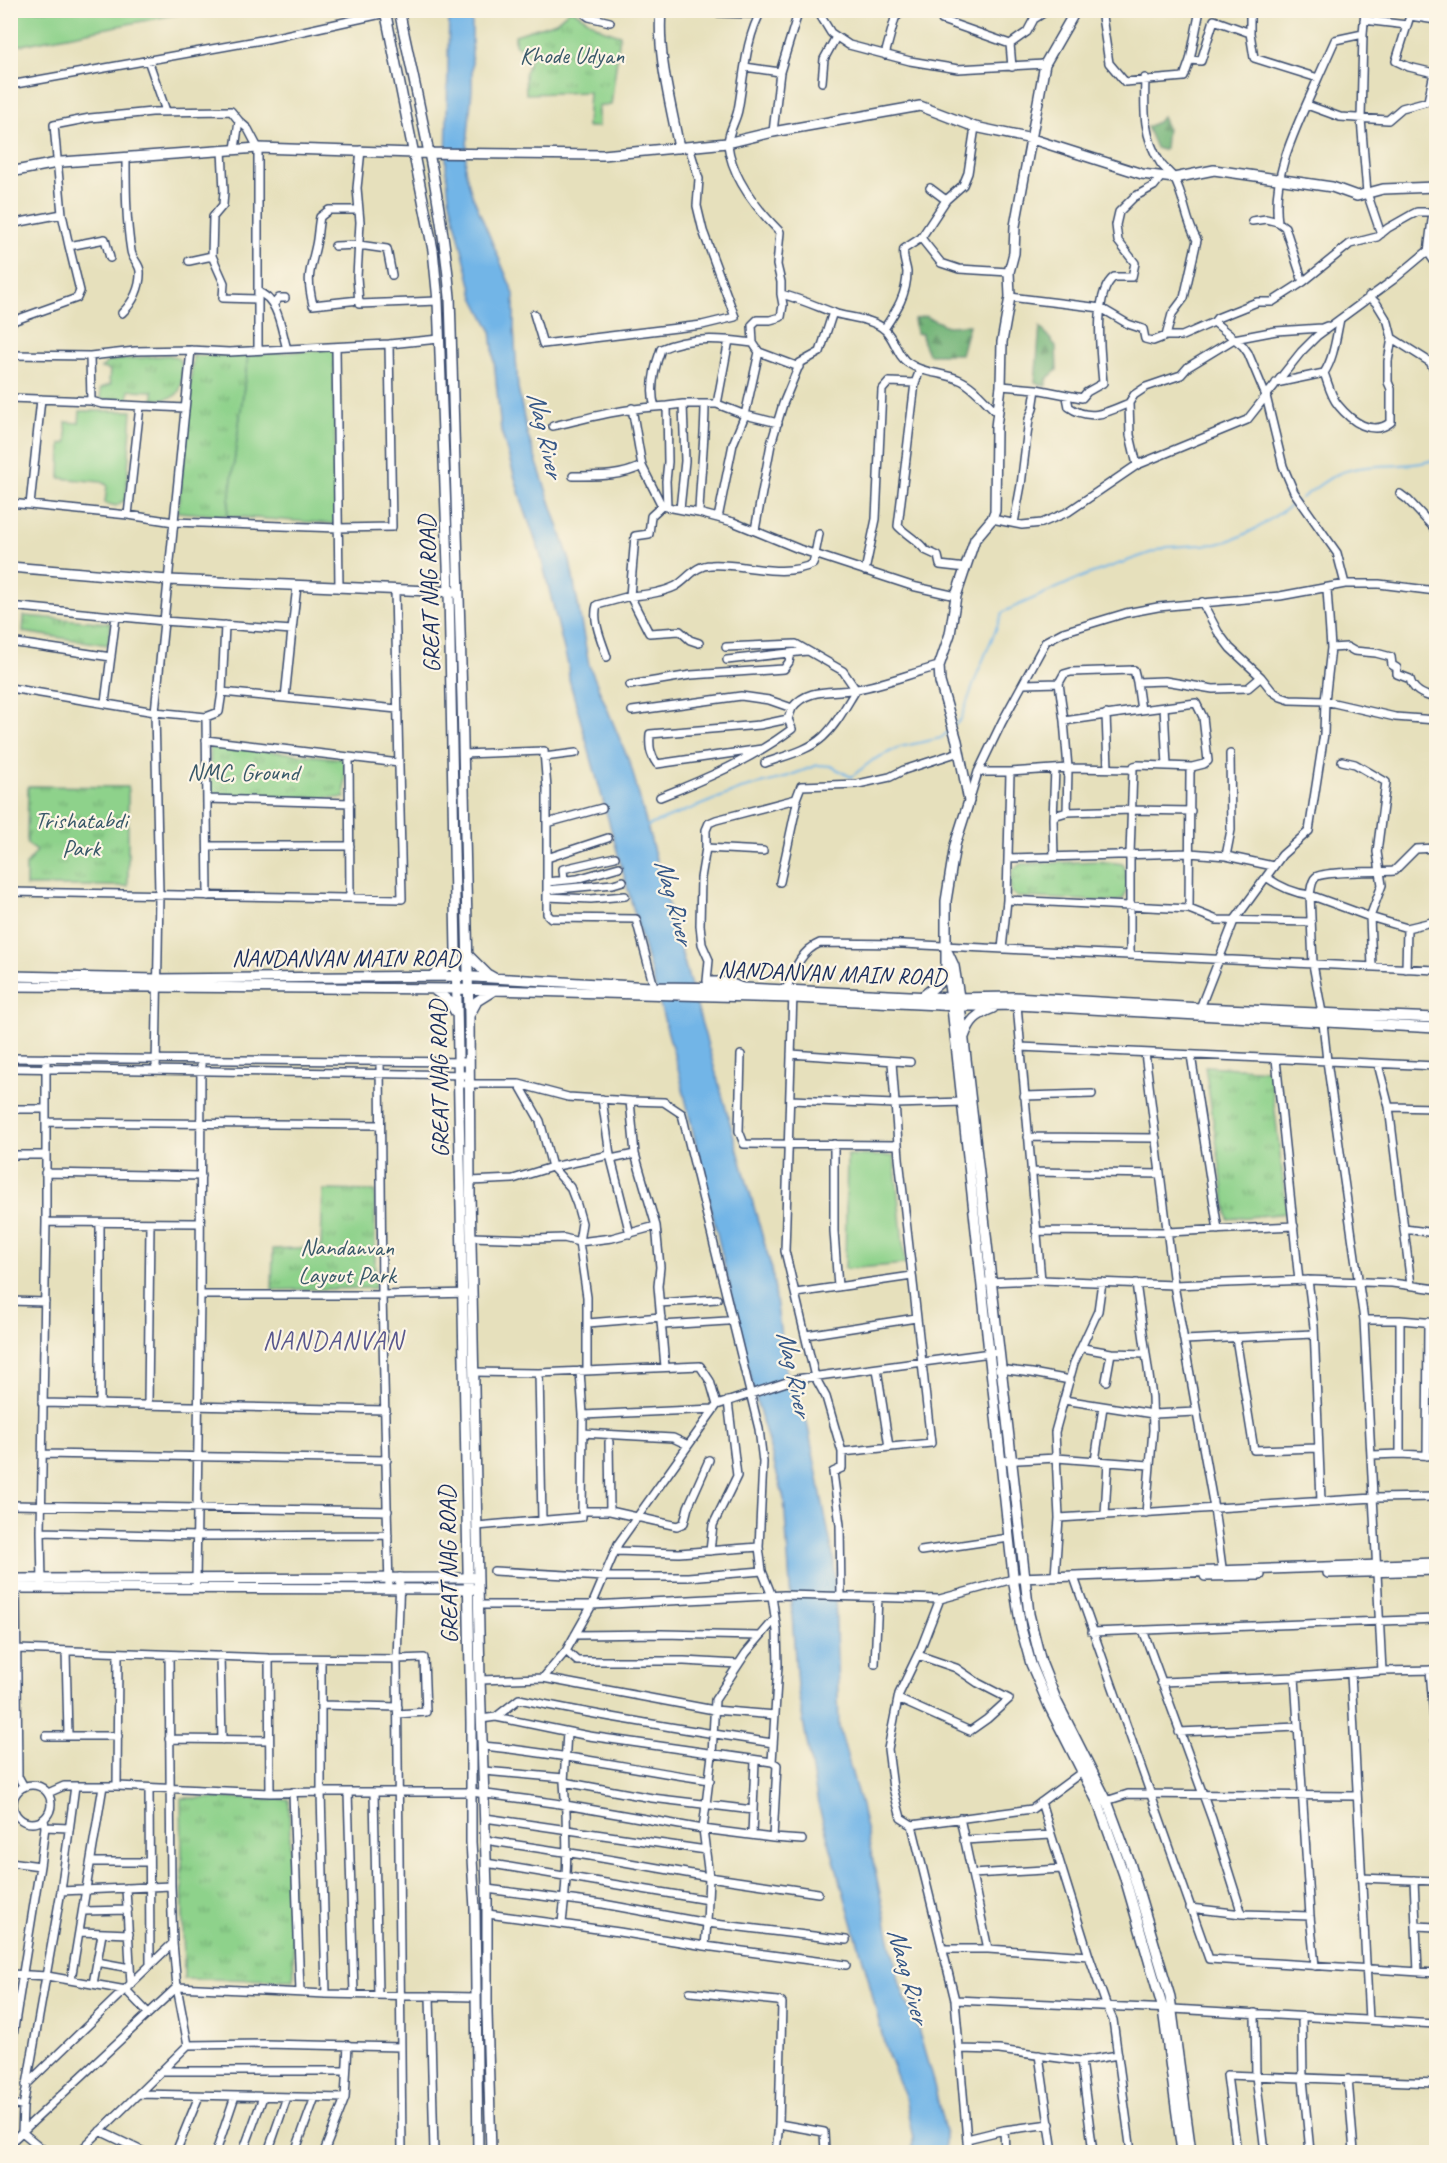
<svg xmlns="http://www.w3.org/2000/svg" width="1447" height="2163" font-family="Caveat,sans-serif">
	<style>
		.green { fill: #8ed28b; stroke: #548074; stroke-width: 1.5 }
		.forest { fill: url(#forest-firs); stroke: #46726a; stroke-width: 1.5 }
		.park { fill: url(#park-tufts); stroke: #548074; stroke-width: 1.5 }
		.water { fill: #72b5e7; stroke: #4672a2; stroke-width: 1.5 }
		.lines { fill: none; stroke-linecap: round; stroke-linejoin: round }
		.stream { stroke: #72b5e7; stroke-width: 2 }
		.street-casing { stroke: #394a6c; stroke-width: 10 }
		.secondary-casing { stroke: #394a6c; stroke-width: 12 }
		.street { stroke: #fff; stroke-width: 7 }
		.secondary { stroke: #fff; stroke-width: 9 }
		.labels { text-anchor: middle; stroke-width: 4.5; stroke-linejoin: round; paint-order: stroke }
		.park-label { font-size: 24px; fill: #385869; stroke: #fcf5e5 }
		.street-label { font-size: 24px; fill: #1b2f5e; stroke: #fcf5e5 }
		.water-label { font-size: 26px; font-style: italic; fill: #355787; stroke: #fcf5e5 }
		.neighbourhood-label { font-size: 26px; letter-spacing: 1.5px; fill: #59588e; stroke: #fcf5e5 }
	</style>
	<defs>
		<pattern id="forest-firs" width="22" height="20" patternUnits="userSpaceOnUse" patternTransform="scale(1.5)"><rect width="22" height="20" fill="#72b477"/><path d="M5 1l3.5 6h-7zM16 11l3.5 6h-7z" fill="#5d9365"/></pattern>
		<pattern id="park-tufts" width="24" height="20" patternUnits="userSpaceOnUse" patternTransform="scale(1.5)"><rect width="24" height="20" fill="#8ed28b"/><path d="M3 7l-1-3M5 7V3M7 7l1-3M15 17l-1-3M17 17v-4M19 17l1-3" fill="none" stroke="#73ab75"/></pattern>
	</defs>
	<rect width="100%" height="100%" fill="#fcf5e5"/>
	<filter id="ink" filterUnits="userSpaceOnUse"><feTurbulence type="fractalNoise" baseFrequency=".0167" numOctaves="2"/><feDisplacementMap in="SourceGraphic" scale="12" xChannelSelector="R" yChannelSelector="G"/><feConvolveMatrix kernelMatrix="1 2 1 2 8 2 1 2 1" color-interpolation-filters="sRGB"/></filter>
	<filter id="wash" filterUnits="userSpaceOnUse"><feTurbulence type="fractalNoise" baseFrequency=".008" numOctaves="4" result="noise"/><feDisplacementMap in="SourceGraphic" scale="24" xChannelSelector="R" yChannelSelector="G"/><feGaussianBlur stdDeviation="1.35" result="paint"/><feColorMatrix in="noise" values="0 0 0 0 0 0 0 0 0 0 0 0 0 0 0 0 0 1.4 0 .05"/><feComposite in="paint" operator="in"/></filter>
	<g filter="url(#wash)">
		<rect width="100%" height="100%" fill="#e6e0bc"/>
		<path class="green" d="M11 10H183L184 13 11 47Z
			M334 349 336 524 227 516 248 355Z
			M80 411H132L126 499 116 506 105 503 107 485 101 482 60 478 61 444 67 443 66 422 79 423Z
			M847 1155 894 1156 905 1264 845 1269Z"/>
		<path class="forest" d="M1162 117 1167 128 1165 148 1162 150 1156 148 1147 127 1159 121Z
			M925 316 947 326 969 325 961 354H928L923 342 922 334 916 333 914 319Z
			M1040 327 1056 346 1057 370 1048 378 1046 387 1035 382Z"/>
		<path class="park" d="M570 10 574 11 602 29 620 35 611 105 598 106V127H587L589 92 526 94 525 73 531 58 515 44V35L556 22Z
			M168 355C173 356 178 356 180 361 184 368 182 389 177 394 171 400 160 399 153 400V391L129 390 128 401 101 399 100 389 111 384 109 380 110 370 101 368 109 361Z
			M248 355 227 516 178 512 193 356Z
			M24 616 111 623 108 645 23 632Z
			M210 745 345 759V798L211 796Z
			M28 786 128 787V886H26V865L37 851 27 844Z
			M1100 861 1123 864C1128 874 1128 887 1124 898L1115 902 1017 897 1011 892 1010 882 1013 869 1021 864Z
			M1205 1066 1270 1070 1287 1213 1228 1219Z
			M323 1190 375 1191V1288L272 1290 273 1249 321 1247Z
			M181 1798 289 1799 294 1980 184 1979Z"/>
		<path class="water" d="M449 11H472V89L465 169 471 192 514 294V328L518 388 527 433 570 561 589 665 631 766 675 930 772 1270 786 1373 807 1422 834 1561 839 1727 861 1806 900 1985 918 2029 934 2085 945 2131V2152H912L913 2139 905 2097 885 2047 868 1977 818 1804 797 1687 784 1499 756 1399 680 1076 569 679 568 665 540 553 523 505 501 431 491 330 474 297 449 197 446 168Z"/>
		<g class="lines">
			<path class="stream" d="M1301 498C1314 490 1327 478 1340 473 1371 461 1406 470 1436 459
				M955 725 961 719 978 672 1003 612 1084 576 1167 547 1217 544 1237 538 1259 527 1297 501
				M645 827 741 789 780 779 818 765 831 766 851 777 873 760 900 747 941 738 951 729"/>
		</g>
	</g>
	<g filter="url(#ink)">
		<g class="lines">
			<defs>
				<path id="street" d="M586 10 585 14 589 17 610 22
					M710 10 719 13 760 14
					M762 10C745 38 744 79 738 110 736 121 727 134 728 145 732 178 757 209 780 232L777 265 781 282V294C801 299 818 307 837 314 851 318 874 319 885 330 895 339 897 356 908 363 924 374 942 372 960 380 974 386 986 403 998 413
					M817 10 831 33 849 45 910 61 958 69 1045 64
					M939 10 942 20 1010 44 1012 67
					M1101 10 1109 63 1125 82 1184 77 1190 60 1200 10
					M1365 10 1363 34 1361 119 1367 193 1381 234
					M1411 10 1410 16 1436 20
					M1364 20 1407 25
					M1250 33V10
					M1010 44 1027 32 1034 19 1048 10
					M885 55 895 18 904 10
					M148 60 166 111
					M1190 60 1201 61 1214 20 1250 33 1254 58 1318 78C1299 123 1271 172 1278 222L1285 227 1303 282 1350 244 1377 237 1388 228 1411 215 1417 212H1433L1436 209
					M745 67 780 72
					M1145 78C1144 110 1143 137 1161 164 1165 169 1170 173 1174 178 1185 197 1185 221 1197 240L1184 298 1172 314 1166 336
					M1318 78 1335 40 1363 34
					M822 82 824 59 836 37
					M10 85 267 39 386 13
					M1307 105 1340 117 1388 120 1402 108 1428 101 1434 73 1409 67 1396 61 1410 16
					M239 121 248 129 258 148V350
					M773 132 780 72 799 10
					M222 150 224 191 223 205 213 217 212 256 224 283 223 298 257 299
					M361 150 357 188 360 222 357 277 359 304 438 301
					M930 188 946 200
					M1433 212 1428 252 1436 264
					M1252 221 1266 219 1278 222
					M10 224 62 214
					M921 238 941 263 959 269 1009 272
					M335 246 359 245 387 249 392 275
					M110 258 105 239 69 246 62 214 54 125 90 118 152 112 231 111 239 121 235 149
					M189 261 212 256
					M1303 282 1272 302H1257L1217 318 1214 322 1243 346 1248 353 1266 396 1283 466 1294 492 1337 553 1345 584
					M258 292C279 299 281 330 287 349
					M1010 297 1101 308 1128 324 1143 329 1145 339 1153 341 1166 336H1182L1214 322
					M359 300 313 305C306 275 310 273 316 245 318 236 318 226 320 217L329 210H359
					M274 304 279 298H285
					M122 313C133 303 141 287 140 271 139 263 132 259 131 251 126 219 126 189 126 157
					M534 314 543 344 702 325 735 317 703 231 697 206 699 179 689 147
					M10 322 77 298 80 291 69 246
					M884 329C896 311 907 295 907 272 906 264 902 257 904 249L921 238 946 200 963 185 968 173 975 127
					M1392 338 1430 362 1436 374
					M753 343 752 325 757 320H770L781 317 783 305 781 294
					M336 347 339 588
					M10 355 90 356 135 351 191 350 229 352 389 344 439 339
					M90 356 91 401
					M920 370 915 383 898 526C905 534 919 541 925 550L938 556 940 565 966 568
					M1324 373C1328 383 1331 397 1338 405 1351 421 1372 437 1391 422V389L1388 382V361L1392 338 1388 322 1377 304 1369 296
					M1276 383 1324 373C1334 358 1336 337 1340 319
					M1001 386 1036 389 1082 398 1087 392 1103 383C1101 358 1092 293 1114 277H1132L1135 263 1118 241 1116 225 1119 212 1134 197 1154 186 1161 177
					M1067 397 1069 407C1090 422 1108 412 1129 403
					M10 398 91 401 102 404 185 408
					M683 404H717L745 415 778 423
					M717 404 729 340
					M667 406 683 404 685 461 680 509
					M632 408 642 466 662 506 699 513 733 522 799 549 912 586 956 596
					M553 426C587 418 620 409 655 407
					M1137 465 1130 435 1129 403 1134 395 1146 387 1181 375 1188 367 1234 339 1276 331 1322 328 1327 326
					M573 476C598 476 620 477 642 466
					M1400 494 1408 500 1436 530
					M10 503 128 515 174 522 338 528 392 527 389 344
					M30 505 41 399
					M667 507 666 481 668 462 667 406 655 407C649 389 655 366 661 349 690 336 722 339 753 343L759 352 799 367
					M699 513C700 476 705 441 705 404
					M128 515 140 406
					M718 518 733 444 745 415 759 352
					M992 519 1022 525 1042 523 1068 512 1137 465 1247 420 1301 352 1317 336 1393 280 1436 244
					M1014 523 1021 485 1029 419 1033 409 1036 389
					M755 530 771 444 783 404 800 363 820 352 833 312
					M865 571 876 519 882 390 889 382 915 383
					M1202 602 1218 632 1230 648 1261 677 1272 691 1281 697 1290 700 1325 701 1395 717 1436 720
					M10 606 164 621 292 630 285 698 397 709
					M292 630 297 586
					M10 637 14 606
					M10 642 111 657
					M699 643 690 640 680 631 649 633 630 596C645 595 662 593 676 586 688 579 695 565 711 565 744 563 781 579 813 564L819 534
					M726 647 796 644 843 671 856 690C846 706 837 724 823 737 808 751 784 756 765 763
					M1331 648 1347 647 1354 651 1376 653 1391 657 1392 665 1397 668V674L1410 679C1413 692 1425 696 1436 698
					M607 657C602 641 592 621 597 605L630 596 635 536 649 534 651 516 662 506
					M727 660 807 651
					M1137 682 1141 710 1196 703 1203 717 1208 761 1204 764 1192 767 1190 772 1189 909
					M1059 683 1064 721 1141 710
					M1024 684 1059 683 1064 674 1071 672 1134 670 1137 682 1165 681 1213 689 1248 688 1261 677
					M630 685 691 675 784 669 789 662 791 653
					M10 688 155 712 206 717 208 896
					M222 692 225 625
					M105 703 116 616
					M632 711 741 696 769 700 792 708C809 686 834 694 857 689 885 684 912 673 939 666
					M1106 714 1108 768
					M206 717 219 712 222 692 285 698
					M1064 721 1068 768 1133 769 1130 854V955
					M206 740 399 763
					M762 749 657 764C650 754 649 747 650 734L760 725 788 719 792 708
					M463 754 544 751 547 789V914L551 918 636 919 654 987
					M1230 754 1231 830 1226 856 1273 866
					M349 757 350 898
					M544 757 576 753
					M1342 761 1355 764 1386 782 1377 852 1382 885 1370 917 1407 928 1436 921
					M1167 766 1192 767
					M1133 769 1134 766 1138 765 1167 766 1164 707
					M978 772H1010
					M660 797C706 779 752 759 792 729L788 719
					M970 798 978 772 1002 722 1046 641 1063 632 1126 613 1158 607 1280 596 1345 584H1379L1436 591
					M207 799 350 803
					M1191 811 1132 810 1067 812 1068 768 1010 772 1007 900 1189 909 1217 920 1311 922
					M1053 819 1055 769
					M547 823 602 808
					M208 846H350
					M706 848V830L709 823 716 820 796 799 801 786 858 784 890 777 904 770 959 752
					M1054 857 1053 819 1057 815 1067 812
					M547 858 608 838
					M1008 858 1190 853 1226 856
					M1266 877C1280 887 1293 893 1310 895 1311 890 1311 881 1316 877 1324 871 1381 872 1394 871L1416 849 1436 848
					M564 880 563 869 615 857
					M547 882 577 879 619 867
					M780 882 797 803
					M547 890 613 884 623 881
					M10 892 402 899 395 591
					M547 897 591 899 625 896
					M1002 949 1007 900
					M1372 967 1370 917 1310 895 1313 964 1322 1013 1327 1061 1364 1320 1382 1671
					M1406 969 1407 928
					M742 987 727 981H707L709 960 702 944 700 925 701 878 706 848 763 851
					M786 990C794 971 800 951 820 943L903 944 1436 970
					M793 993 785 1251 815 1377 826 1397 842 1452 931 1443 899 1158 892 1062
					M1017 1005 1041 1280
					M1200 1008 1234 921 1282 855 1309 831 1324 734 1325 701 1331 648 1327 589
					M1020 1047 1436 1066
					M1145 1053 1174 1285 1214 1508 1223 1575
					M791 1054 910 1062
					M741 1055 739 1131 744 1144 898 1145
					M1191 1055 1218 1230
					M10 1058 469 1062
					M1276 1059 1299 1281
					M380 1061 382 1295 389 1589
					M1378 1064 1389 1107 1411 1285
					M10 1068 469 1075
					M156 1070 159 893 155 712 191 350
					M458 1084H519L540 1121 552 1167 570 1187 577 1205 582 1223 579 1242 564 1238 535 1239 471 1237
					M519 1084 568 1097 630 1101 635 1154
					M1024 1096 1092 1094
					M602 1099 610 1155
					M790 1100 895 1104 964 1102
					M630 1101 664 1102 682 1114 759 1429 763 1462 759 1547
					M1389 1107 1436 1108
					M1435 1108 1436 1119
					M10 1109H46
					M46 1122 380 1125
					M1028 1137 1156 1138
					M834 1144V1231L838 1287
					M10 1155H45
					M611 1159 635 1154 656 1226
					M1031 1172 1160 1174
					M45 1173 201 1176
					M470 1181 513 1179 552 1167 610 1155 630 1234
					M46 1222 199 1223
					M100 1223V1405
					M1404 1229 1436 1233
					M1036 1231 1167 1232 1294 1226
					M1308 1280 1314 1327 1321 1501
					M987 1282 1041 1280 1174 1285 1308 1280 1392 1283 1436 1289
					M1136 1283 1152 1397 1153 1430 1146 1513
					M796 1293 912 1276
					M200 1295H382L472 1293
					M10 1301 45 1302
					M660 1303 717 1299
					M1364 1320H1400
					M588 1323 661 1317
					M1436 1323 1400 1320V1454L1436 1456
					M662 1325 727 1321
					M806 1335 916 1318
					M1236 1338 1254 1450 1318 1448
					M1184 1340 1314 1334
					M1083 1348 1111 1353 1146 1354
					M998 1352 796 1379 717 1405 618 1544 592 1605 784 1595 940 1599 1013 1579
					M877 1369 889 1447
					M999 1369 1032 1373 1070 1380
					M587 1371V1297L579 1242 612 1238 656 1226 660 1267 658 1286 665 1367
					M474 1372 539 1373 700 1366 710 1381 717 1405
					M539 1373 542 1520
					M1106 1381 1111 1353
					M1064 1400 1153 1414 1197 1412
					M42 1403 386 1410
					M148 1405 150 1223
					M583 1415 714 1409
					M583 1433 673 1438 688 1445
					M609 1442 610 1511
					M42 1454 387 1460
					M1372 1455 1400 1454
					M1427 1456 1428 1322
					M1001 1461 1057 1458 1149 1465
					M1095 1461 1103 1407
					M10 1505 388 1511
					M582 1511H610L677 1526 684 1523 688 1507 709 1460
					M1105 1515 1108 1462
					M1059 1518 1374 1498 1436 1497
					M477 1526 582 1517 583 1415 580 1371
					M41 1532 197 1536 388 1535
					M710 1551 713 1525 737 1476 728 1401
					M921 1551 1009 1538
					M494 1571 604 1577H688L762 1571
					M1055 1576 1059 1518 1055 1432 1074 1363 1098 1311 1102 1282
					M1075 1580 1209 1959 1436 1973
					M196 1582 200 1295 201 1060
					M16 1584 18 1776 24 1787
					M42 1584 41 1532 46 1222V1058
					M841 1596 840 1525 833 1472 842 1468V1452
					M940 1599 921 1648 899 1694 888 1749 893 1788 901 1818 912 1825 955 2000
					M479 1605H592L566 1651 543 1678 480 1680
					M775 1619 746 1653 715 1700 712 1755 703 1829 709 1877 818 1893
					M1143 1630 1212 1819 1242 1914
					M1092 1632 1436 1619
					M575 1635 661 1634 759 1636
					M17 1649 269 1658 397 1659 402 2152
					M66 1651 68 1735
					M566 1651 577 1661H684L738 1664
					M169 1655 171 1886 173 1943 177 1987 188 2045
					M220 1656 222 1740
					M269 1658 270 1793
					M321 1659V1792H471L554 1803 703 1829 773 1838 777 1765 772 1762 778 1665 777 1631 772 1596 762 1571 759 1547 679 1553 615 1551
					M875 1664 878 1597
					M1430 1670 1436 1743
					M1351 1674 1369 2020
					M1295 1677 1310 1916 1315 1966
					M543 1678 714 1710 775 1715
					M1161 1682 1295 1677 1382 1671 1436 1670
					M898 1699 970 1731 987 1719 1009 1699 978 1683 956 1668 918 1655
					M321 1705 398 1707
					M398 1714 426 1712 424 1658 397 1659 400 1577
					M496 1717 519 1699C603 1717 688 1730 773 1743
					M481 1719 496 1717 589 1736 772 1762
					M567 1732 564 1782 652 1798 753 1810
					M1179 1732 1298 1727
					M46 1736H118
					M169 1739 269 1740
					M483 1746C559 1753 634 1769 710 1780
					M484 1771 564 1778
					M13 1804a19 19 0 1 1 38 0a19 19 0 1 1-38 0Z
					M117 1786 270 1793 321 1792 326 1994
					M149 1788 150 1965
					M293 1792 300 1992
					M348 1792 354 1994
					M374 1792 378 1995
					M48 1793 64 1786H117L118 1653
					M1041 1802 1089 1956
					M1103 1802 1128 1794 1357 1796
					M485 1818 706 1850
					M960 1818 988 1949 1089 1956 1107 2007 1113 2020 1131 2152
					M912 1825 1032 1809 1082 1772
					M45 1827 69 1828
					M752 1835 755 1761
					M773 1838 802 1840
					M485 1840 590 1856 709 1877 707 1923 603 1904 487 1889
					M964 1840 1051 1835
					M10 1862 40 1866
					M91 1862H149
					M486 1863 708 1900
					M972 1874 1062 1869
					M1361 1878 1436 1881
					M1414 1880 1418 1972
					M126 1888 131 1985
					M61 1891 171 1886
					M1190 1908 1242 1914 1310 1916
					M84 1911 128 1910
					M488 1914 619 1932 705 1946 707 1923 846 1940
					M562 1923C568 1876 568 1829 564 1782
					M1417 1926 1436 1927
					M80 1932 129 1934
					M705 1946 846 1965
					M942 1949H988
					M97 1962 130 1968
					M10 1974 47 1976 126 1990 148 2013
					M71 1980 103 1786
					M93 1984 102 1934
					M690 1992 778 2001 782 2003 779 2124 776 2152
					M430 1996 434 2152
					M1255 2013 1256 2076 1265 2152
					M1302 2017 1303 2079 1310 2152
					M959 2049 999 2050 1081 2061 1118 2055
					M10 2054 40 1866 45 1827 44 1819
					M1039 2055 1053 2152
					M1081 2061 1093 2152
					M162 2071H346
					M1348 2079 1354 2152
					M26 2085 173 1943
					M139 2094 345 2098
					M10 2103 23 2107
					M779 2124 824 2132 825 2152
					M1004 2130 1005 2152
					M100 2131 144 2152
					M967 2139 1004 2130 1050 2124
					M10 2143 177 1987 326 1994 475 1997
					M46 2152 22 2132 23 2107 61 1891 75 1786
					M79 2152 188 2045 264 2044 401 2047
					M176 2152 199 2096
					M216 2152 235 2096
					M243 2152 263 2097
					M268 2152 287 2097
					M295 2152 315 2097
					M324 2152 345 2098 348 2045
					M968 2152 955 2000 1173 2009 1436 2024
					M1237 2152 1227 2075 1436 2083"/>
				<path id="secondary" d="M385 10 433 250 438 301 449 592 471 1722V1842L475 1909 478 2152
					M399 10C419 105 442 200 450 297L462 698 469 1016 470 1193 480 1680 487 1889V2013L491 2152
					M661 10C657 56 671 104 679 148
					M1076 10 1045 64 1015 226 1014 253 1009 272 1010 297 1002 342 1001 386 996 427 995 511 992 519 975 539 956 596 950 634 939 666 940 682 957 741 969 801 955 845 946 901V966L951 998 1014 1584 1021 1628 1031 1664 1049 1706 1098 1803 1124 1875 1163 2009 1182 2152
					M10 172 62 162 258 148 415 153 603 155 727 143 773 132 920 106 975 127 1032 139 1142 174 1174 178 1214 170 1332 187 1357 196 1383 189 1436 187
					M10 567 168 580 454 592
					M948 953 954 966 959 997 1029 1614 1041 1662 1057 1702 1107 1801 1130 1863 1170 1997 1191 2152
					M467 954 487 974 494 978
					M433 975 447 966 456 953
					M10 976 156 979 457 976 651 987 744 988 951 998 1015 997 1200 1008 1436 1018
					M10 986 457 989 793 998 960 1006 1017 1005 1436 1028
					M433 989 449 1001 456 1013
					M923 996 938 984 945 968
					M470 1014 477 1001 493 991
					M964 1037C970 1020 976 1015 993 1008
					M1328 1573 1436 1570
					M1205 1576 1260 1575
					M1019 1578 1436 1563
					M10 1579 473 1578
					M10 1588 473 1589"/>
			</defs>
			<use href="#street" class="street-casing"/>
			<use href="#secondary" class="secondary-casing"/>
			<use href="#street" class="street"/>
			<use href="#secondary" class="secondary"/>
		</g>
	</g>
	<g class="labels">
		<g class="park-label">
			<text x="572" y="63">Khode Udyan</text>
			<text x="243" y="780">NMC, Ground</text>
			<text x="81" y="828">Trishatabdi<tspan x="81" dy="28">Park</tspan></text>
			<text x="347" y="1255">Nandanvan<tspan x="347" dy="28">Layout Park</tspan></text>
		</g>
		<g class="street-label">
			<text transform="translate(429 594) rotate(-92)" y="8">GREAT NAG ROAD</text>
			<text x="346" y="966">NANDANVAN MAIN ROAD</text>
			<text transform="translate(832 973) rotate(2)" y="8">NANDANVAN MAIN ROAD</text>
			<text transform="translate(439 1079) rotate(-91)" y="8">GREAT NAG ROAD</text>
			<text transform="translate(448 1565) rotate(-91)" y="8">GREAT NAG ROAD</text>
		</g>
		<g class="water-label">
			<text transform="translate(546 434) rotate(77)" y="9">Nag River</text>
			<text transform="translate(675 901) rotate(75)" y="9">Nag River</text>
			<text transform="translate(795 1373) rotate(78)" y="9">Nag River</text>
			<text transform="translate(909 1975) rotate(75)" y="9">Naag River</text>
		</g>
		<g class="neighbourhood-label">
			<text x="333" y="1349">NANDANVAN</text>
		</g>
	</g>
	<rect width="1447" height="2163" fill="none" stroke="#fcf5e5" stroke-width="36"/>
</svg>
